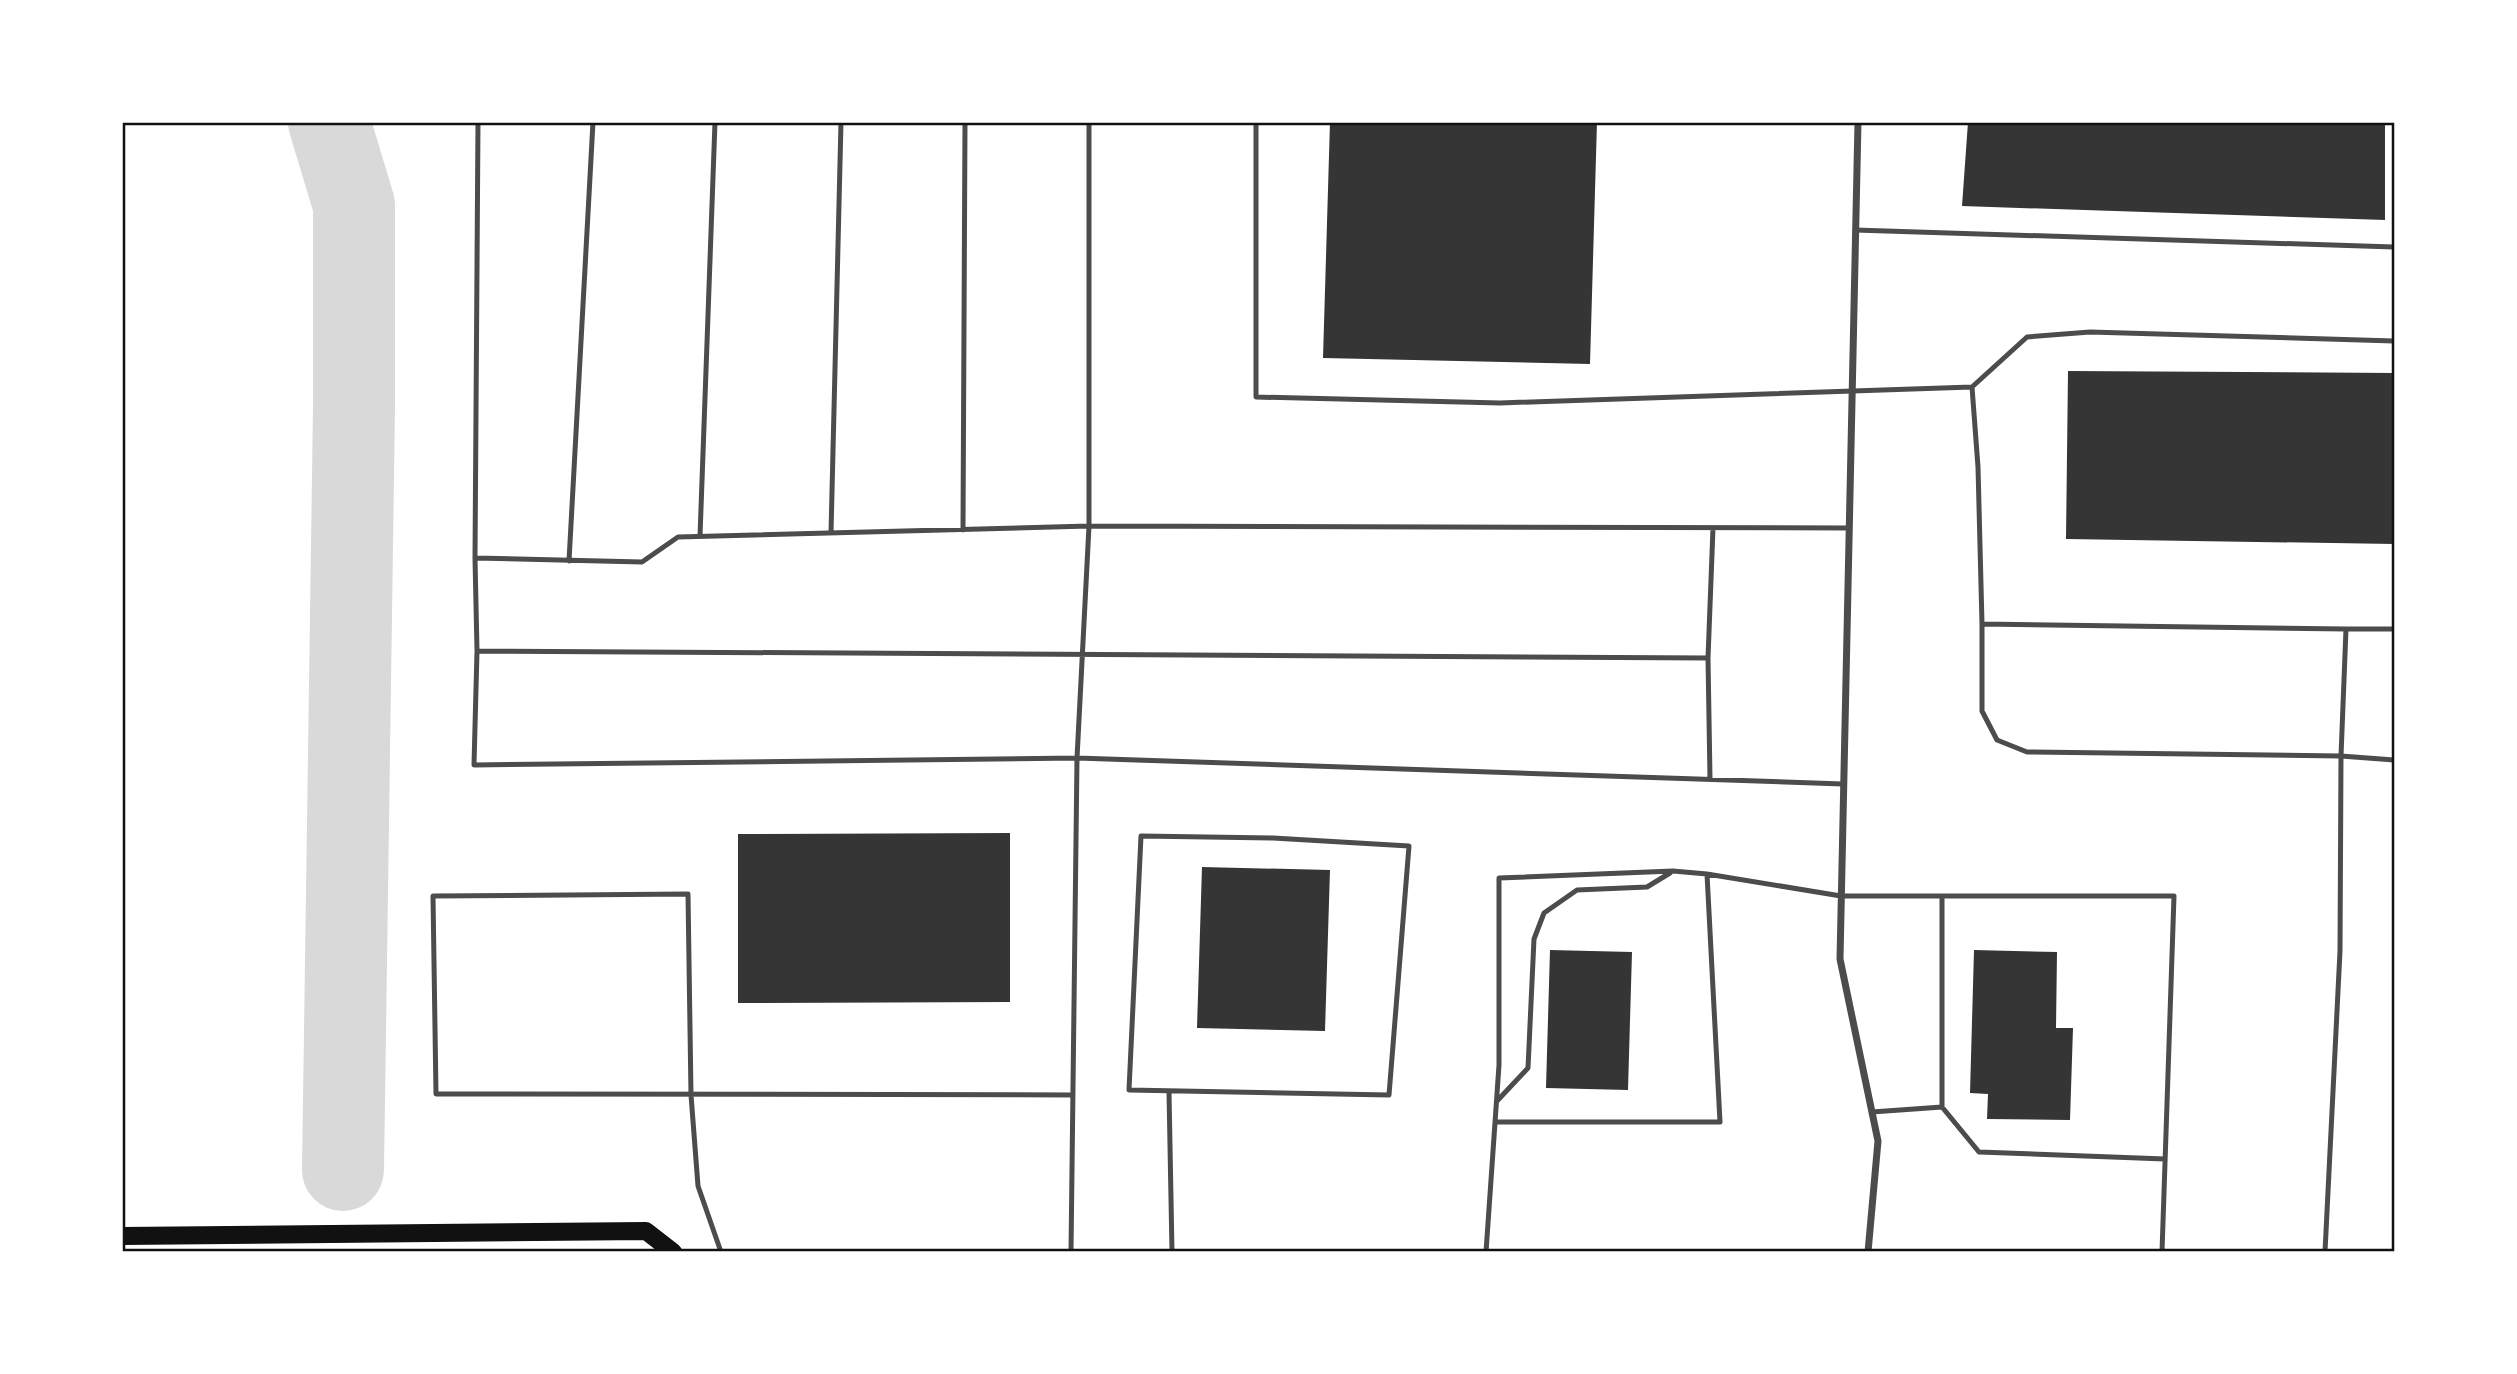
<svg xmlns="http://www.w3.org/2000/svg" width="2517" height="1374" font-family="Lora,serif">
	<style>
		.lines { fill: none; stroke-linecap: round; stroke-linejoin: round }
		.river { stroke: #d9d9d9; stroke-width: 82 }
		.building { fill: #353535 }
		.service { stroke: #4c4c4c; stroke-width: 5 }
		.minor { stroke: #4c4c4c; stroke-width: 7 }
		.primary { stroke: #111; stroke-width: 18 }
		.neatline { fill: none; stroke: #111; stroke-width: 2.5 }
	</style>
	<rect width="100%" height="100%" fill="#fff"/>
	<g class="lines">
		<path class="river" d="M329 122 354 205V407L343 1170"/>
	</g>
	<path class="building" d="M1330 122H1597L1590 364 1323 358Z
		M1968 122H2385V220L1962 206Z
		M2068 371 2394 373V544L2066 539Z
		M1010 833V1002L738 1003V834Z
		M1202 867 1330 870 1325 1031 1197 1028Z
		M1550 950 1632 952 1628 1090 1546 1088Z
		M1974 950 2057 952 2056 1028H2073L2070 1120 1987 1119 1988 1094 1970 1093Z"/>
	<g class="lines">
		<path class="service" d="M478 122 475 558 477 651 474 765 1077 758 1843 784
			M1089 122V526L1849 528
			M1256 122V397L1500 403 1972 387 2027 337 2090 332 2394 341
			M1855 230 2394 247
			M1972 387 1978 467 1982 624V711L1997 740 2027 752 2341 756 2394 760
			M963 530 965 122
			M831 533 841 122
			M700 536 715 122
			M475 558 642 562 678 537 1089 526 1077 758 1071 1252
			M569 561 593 122
			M1982 624 2346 629 2341 756 2340 951 2325 1252
			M2346 629H2394
			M477 651 1708 658 1710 779
			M1708 658 1713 528
			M1141 836 1273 838 1409 846 1389 1095 1129 1090Z
			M1169 1092 1172 1252
			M1497 1101 1528 1068 1534 939 1544 913 1577 890 1647 887 1670 873
			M1942 1107 1979 1152 2165 1159
			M1872 1112 1942 1107V896
			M1496 1122H1720L1707 874
			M721 1252 698 1186 691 1095 688 894 433 896 436 1094C648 1093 861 1095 1073 1095
			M1486 1252 1499 1065V878L1673 871 1707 874 1841 896H2174L2162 1252"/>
		<path class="minor" d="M1858 122 1840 959 1878 1141 1868 1252"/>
		<path class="primary" d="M122 1236 646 1231 673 1252"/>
	</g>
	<rect width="2517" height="1374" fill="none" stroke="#ffffff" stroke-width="248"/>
	<rect x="124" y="124" width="2269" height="1126" class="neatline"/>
</svg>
